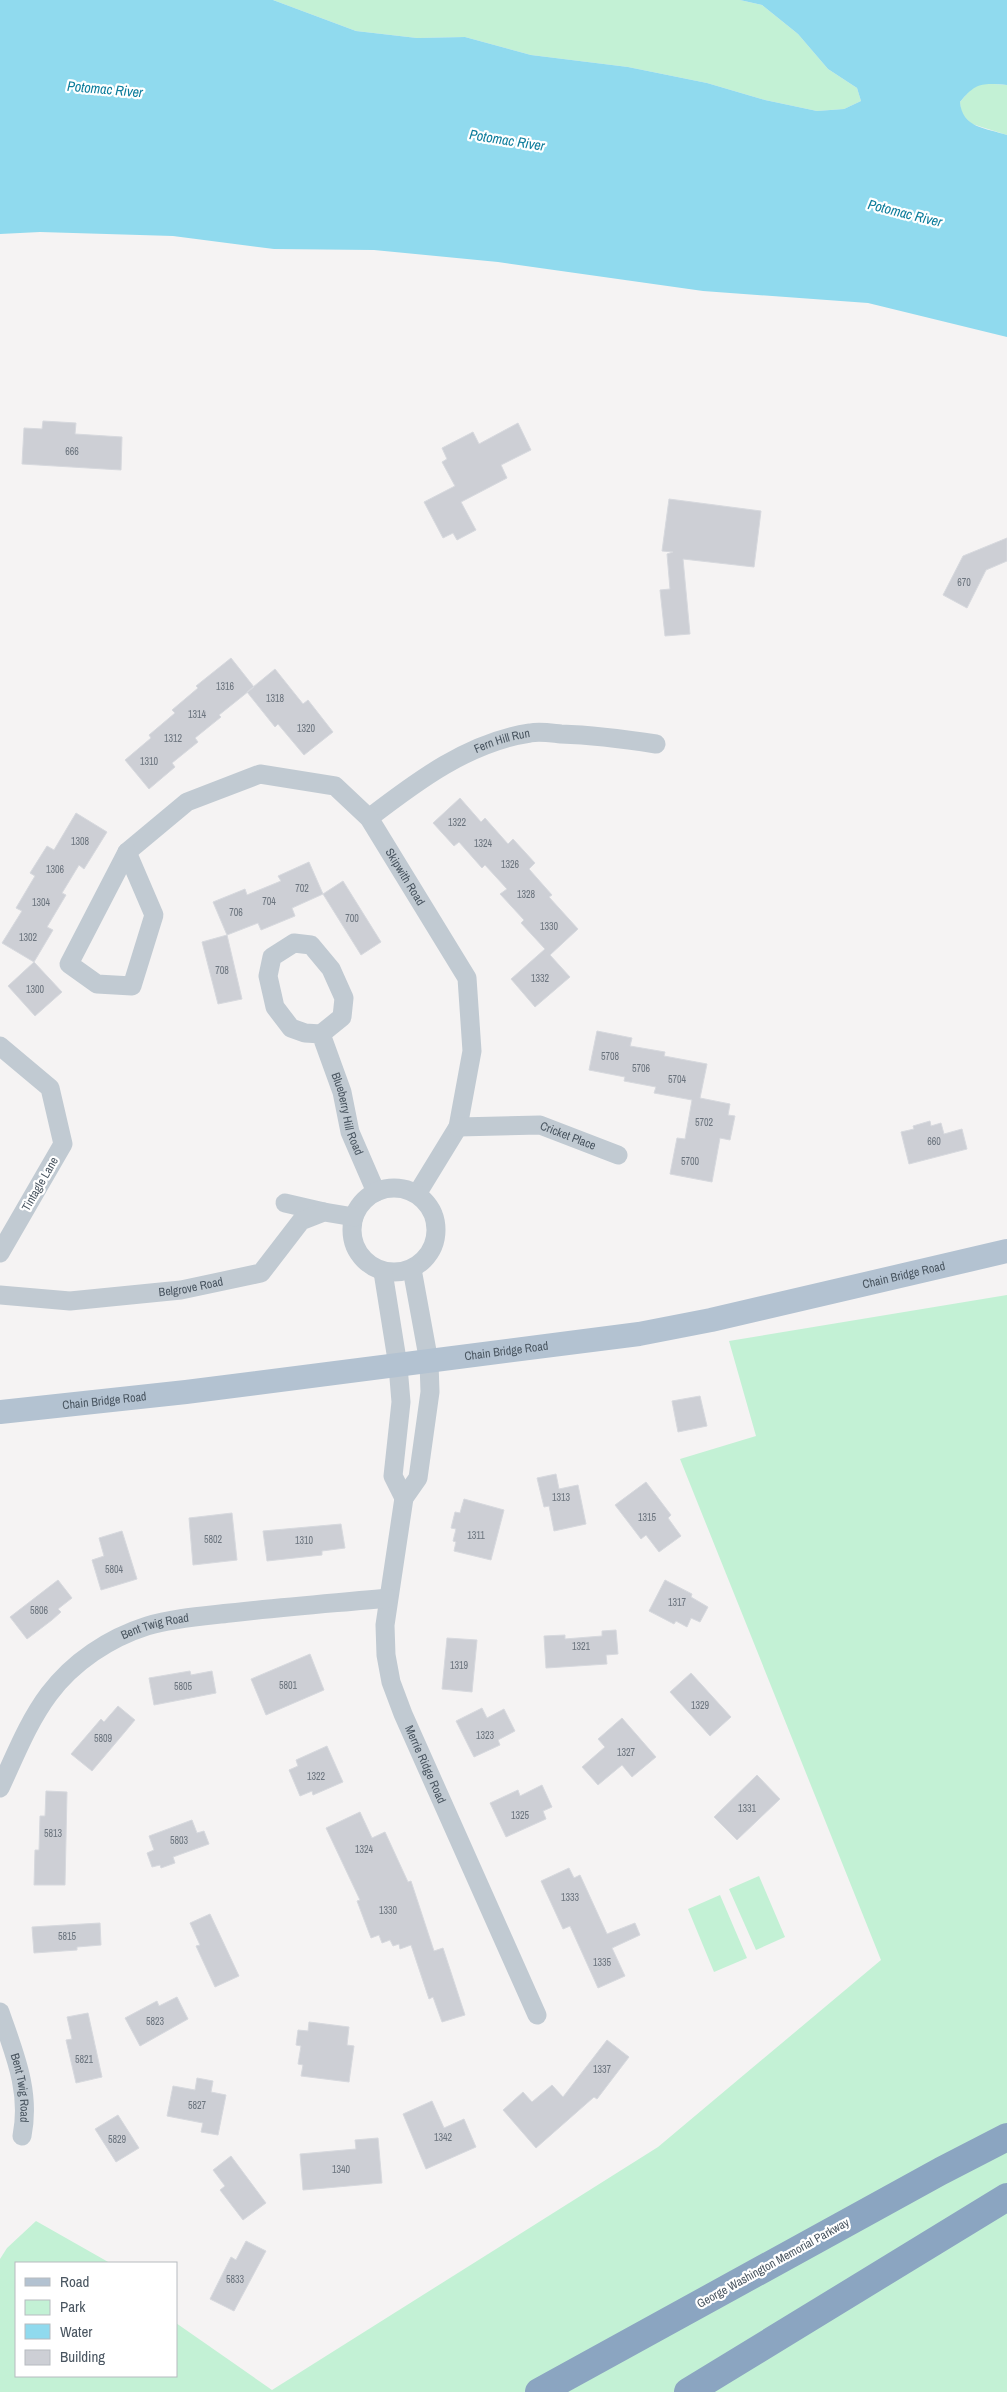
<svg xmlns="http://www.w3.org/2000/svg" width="1007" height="2392" font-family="'Archivo Narrow',sans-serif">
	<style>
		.green { fill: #c3f1d5 }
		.water { fill: #90daee }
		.building { fill: #cdcfd5; stroke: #d7d9de }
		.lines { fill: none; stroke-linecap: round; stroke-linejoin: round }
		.minor { stroke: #c1cad2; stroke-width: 19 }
		.major { stroke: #b3c2d1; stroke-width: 24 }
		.highway { stroke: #8ba5c1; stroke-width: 28 }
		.labels { text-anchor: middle; stroke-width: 4.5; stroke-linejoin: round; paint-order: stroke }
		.number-label { font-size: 10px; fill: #6b747e }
		.street-label { font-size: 12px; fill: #4a5661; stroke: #fff }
		.water-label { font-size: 14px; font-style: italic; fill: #0c7c9b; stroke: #fff }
	</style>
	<rect width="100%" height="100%" fill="#f5f3f3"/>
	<path class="green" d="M273 0H740L762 5 798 34 828 69 857 88 861 101 844 109 817 111 765 100 707 83 628 67 531 55 465 37 417 38 356 31Z
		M981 83 1007 85V135L972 124 961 114 960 102 970 90Z
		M1007 1295V2392H0V2259L7 2248 36 2221 110 2263H16V2376H176V2323L272 2390 658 2147 881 1960 680 1459 756 1436 729 1341Z
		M759 1876 785 1937 756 1950 729 1889Z
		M720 1895 747 1958 714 1972 688 1909Z"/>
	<path class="water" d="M0 0H273L356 31 417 38 465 37 531 55 628 67 707 83 765 100 817 111 844 109 861 101 857 88 828 69 798 34 762 5 740 0H1007V85C983 83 976 82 960 102 962 128 986 128 1007 135V337L868 303 703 291 498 262 374 250 274 249 173 236 40 232 0 234Z"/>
	<path class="building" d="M43 421 76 423 75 434 122 437 121 470 22 464 24 428 42 429Z
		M518 423 531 450 501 465 507 478 461 502 476 530 457 540 453 533 443 538 424 502 455 486 442 462 447 459 442 448 473 432 479 444Z
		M669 499 761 511 754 567 683 559 690 634 665 636 660 590 670 589 667 554 673 552 662 551Z
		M1007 538V561L986 570 967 608 943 595 963 556Z
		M231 658 254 687 219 715 221 717 195 738 198 742 172 763 175 767 149 789 125 760 151 738 149 735 175 713 172 710 198 688 196 686Z
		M275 669 303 704 308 700 333 732 304 755 278 724 275 727 247 692Z
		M460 798 481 822 485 818 508 844 513 839 535 863 529 869 552 895 549 897 578 929 550 955 570 977 535 1007 511 979 545 949 521 923 524 920 500 894 507 889 485 865 482 868 459 842 454 846 433 823Z
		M76 813 107 832 84 869 79 865 62 893 66 895 47 927 53 930 34 962 2 943 22 911 16 908 35 876 30 873 47 846 54 850Z
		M309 862 323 894 292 908 295 916 261 930 258 923 227 935 213 902 245 889 247 895 281 881 278 876Z
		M343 881 381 942 361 955 323 894Z
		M227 935 242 999 218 1004 202 942Z
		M34 962 62 992 35 1016 8 986Z
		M597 1031 632 1038 630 1046 665 1052 664 1056 707 1064 700 1098 730 1104 728 1115 735 1116 730 1140 720 1138 712 1182 670 1174 677 1138 685 1139 692 1100 654 1093 656 1087 624 1081 625 1077 589 1070Z
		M930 1121 931 1126 941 1123 944 1134 962 1129 967 1149 909 1164 901 1132 914 1129 913 1126Z
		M700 1396 707 1426 678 1432 672 1401Z
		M556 1474 559 1489 578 1485 586 1524 554 1531 549 1506 544 1507 537 1478Z
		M646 1482 671 1515 668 1518 681 1536 659 1552 646 1535 641 1539 615 1505Z
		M464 1499 504 1510 491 1560 454 1551 456 1542 453 1541 456 1529 451 1528 455 1512 460 1513Z
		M232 1513 237 1560 193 1565 189 1518Z
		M341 1524 345 1548 322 1551V1555L267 1561 263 1531Z
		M122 1531 137 1579 101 1590 92 1560 104 1556 99 1538Z
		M58 1580 72 1598 58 1609 61 1612 52 1620 27 1639 10 1617Z
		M665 1580 692 1594 691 1597 708 1607 700 1622 691 1618 687 1627 676 1621 674 1624 649 1611Z
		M616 1630 618 1654 606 1655 607 1664 546 1668 544 1636 565 1635V1639L602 1636V1631Z
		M447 1638 477 1640 472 1692 442 1689Z
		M310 1654 324 1690 266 1715 251 1679Z
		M190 1671 191 1675 212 1671 216 1693 154 1705 149 1678Z
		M691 1673 731 1717 710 1736 670 1692Z
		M118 1706 135 1720 92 1771 71 1754 101 1719 104 1722Z
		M482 1708 487 1718 504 1709 515 1731 498 1740 500 1745 474 1757 456 1721Z
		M622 1718 656 1757 632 1777 622 1765 598 1785 582 1767 605 1747 598 1739Z
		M327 1746 343 1782 313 1795 312 1791 300 1796 289 1770 298 1766 296 1760Z
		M757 1775 780 1799 737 1840 714 1817Z
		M542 1785 552 1807 543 1811 546 1819 506 1837 490 1803 518 1790 520 1796Z
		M46 1791 67 1792 65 1885H34L35 1850H39L40 1816H45Z
		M360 1812 372 1838 385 1832 408 1882 411 1881 434 1951 443 1948 465 2015 442 2022 433 1997 429 1999 411 1945 400 1949 399 1944 393 1946 390 1940 382 1943 379 1935 371 1938 357 1901 360 1900 326 1828Z
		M192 1820 197 1833 204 1831 209 1844 173 1857 175 1863 161 1868 160 1865 152 1867 147 1853 154 1850 149 1836Z
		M569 1868 574 1878 580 1875 607 1934 635 1923 640 1935 612 1948 625 1976 598 1988 570 1926 563 1929 541 1881Z
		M210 1914 239 1976 215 1987 196 1946 200 1945 190 1923Z
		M100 1923 101 1945 77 1947V1950L34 1953 32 1927Z
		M177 1997 188 2019 140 2046 125 2018 157 2001 159 2006Z
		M88 2013 102 2077 76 2083 66 2040 72 2039 67 2017Z
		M309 2022 349 2027 347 2045 354 2046 349 2082 301 2076 303 2065 298 2064 301 2046 296 2045 298 2030 308 2031Z
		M607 2040 629 2057 597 2099 594 2097 536 2148 503 2110 523 2092 532 2102 552 2085 563 2097Z
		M197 2078 213 2081 211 2092 226 2095 218 2135 201 2132 203 2123 167 2116 173 2086 195 2090Z
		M432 2101 444 2128 464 2119 476 2147 426 2169 403 2114Z
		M118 2115 139 2148 116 2162 95 2129Z
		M378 2138 382 2183 303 2190 300 2154 356 2149 355 2140Z
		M231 2156 266 2203 243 2220 220 2190 225 2186 213 2170Z
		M246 2241 266 2251 234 2311 210 2299 231 2257 236 2260Z"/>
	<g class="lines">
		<g class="minor">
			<path id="s1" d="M369 818C417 781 469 742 530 733 540 731 551 733 561 734 593 735 624 739 656 744"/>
			<path id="s2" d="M127 852 187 802 260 774 335 786 369 818 467 978 472 1051 458 1127 417 1194"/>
			<path d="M127 852 154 915 132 986 97 984 69 964Z"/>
			<path id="s3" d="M321 1034 305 1033 291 1028 275 1007 268 976 272 957 294 943 311 945 331 969 344 998 342 1017 321 1034 342 1092 350 1132 376 1192"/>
			<path d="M0 1046 50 1088 63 1144 0 1253"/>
			<path id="s4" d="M458 1127 540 1125 618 1155"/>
			<circle cx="394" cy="1230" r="42"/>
			<path d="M285 1203 324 1212"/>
			<path id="s5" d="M412 1269 429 1362 430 1392 418 1478 404 1498 385 1625 386 1655 391 1682 403 1714 537 2015"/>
			<path d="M383 1272 398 1366 401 1402 393 1476 404 1498"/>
			<path id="s6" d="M0 1295 70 1301 181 1290 261 1273 301 1221 324 1212 354 1217"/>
			<path id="s7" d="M0 1788C15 1756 28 1722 49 1694 73 1662 109 1638 147 1626 173 1618 203 1616 230 1613 283 1607 335 1603 388 1598"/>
			<path id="s8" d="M0 2012C14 2053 31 2091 22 2136"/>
		</g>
		<path class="major" id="s9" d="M0 1412 186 1392 639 1334 711 1320 1007 1251"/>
		<path class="highway" d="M539 2392 941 2171 1007 2137
			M688 2392 1007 2197"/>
	</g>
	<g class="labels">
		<g class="number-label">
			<text x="72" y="455">666</text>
			<text x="964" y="586">670</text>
			<text x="225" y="690">1316</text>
			<text x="275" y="702">1318</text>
			<text x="197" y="718">1314</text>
			<text x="306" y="732">1320</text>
			<text x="173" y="742">1312</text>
			<text x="149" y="765">1310</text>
			<text x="457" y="826">1322</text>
			<text x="80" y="845">1308</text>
			<text x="483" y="847">1324</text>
			<text x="510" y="868">1326</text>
			<text x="55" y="873">1306</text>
			<text x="302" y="892">702</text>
			<text x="526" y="898">1328</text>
			<text x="269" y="905">704</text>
			<text x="41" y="906">1304</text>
			<text x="236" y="916">706</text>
			<text x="352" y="922">700</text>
			<text x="549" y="930">1330</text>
			<text x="28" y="941">1302</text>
			<text x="222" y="974">708</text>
			<text x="540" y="982">1332</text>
			<text x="35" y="993">1300</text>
			<text x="610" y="1060">5708</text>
			<text x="641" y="1072">5706</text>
			<text x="677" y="1083">5704</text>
			<text x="704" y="1126">5702</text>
			<text x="934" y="1145">660</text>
			<text x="690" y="1165">5700</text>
			<text x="561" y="1501">1313</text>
			<text x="647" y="1521">1315</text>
			<text x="476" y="1539">1311</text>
			<text x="213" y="1543">5802</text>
			<text x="304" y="1544">1310</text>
			<text x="114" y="1573">5804</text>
			<text x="677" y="1606">1317</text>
			<text x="39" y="1614">5806</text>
			<text x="581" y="1650">1321</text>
			<text x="459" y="1669">1319</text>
			<text x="288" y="1689">5801</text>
			<text x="183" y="1690">5805</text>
			<text x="700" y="1709">1329</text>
			<text x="485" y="1739">1323</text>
			<text x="103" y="1742">5809</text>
			<text x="626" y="1756">1327</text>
			<text x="316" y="1780">1322</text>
			<text x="747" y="1812">1331</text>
			<text x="520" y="1819">1325</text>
			<text x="53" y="1837">5813</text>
			<text x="179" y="1844">5803</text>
			<text x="364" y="1853">1324</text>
			<text x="570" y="1901">1333</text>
			<text x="388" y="1914">1330</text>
			<text x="67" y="1940">5815</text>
			<text x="602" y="1966">1335</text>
			<text x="155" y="2025">5823</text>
			<text x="84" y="2063">5821</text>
			<text x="602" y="2073">1337</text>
			<text x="197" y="2109">5827</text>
			<text x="443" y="2141">1342</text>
			<text x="117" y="2143">5829</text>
			<text x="341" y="2173">1340</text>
			<text x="235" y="2283">5833</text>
		</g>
		<g class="street-label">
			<text dy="4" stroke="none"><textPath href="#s1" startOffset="155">Fern Hill Run</textPath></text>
			<text dy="4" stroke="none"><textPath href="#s2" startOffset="348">Skipwith Road</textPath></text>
			<text dy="4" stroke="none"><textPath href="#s3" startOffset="345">Blueberry Hill Road</textPath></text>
			<text dy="4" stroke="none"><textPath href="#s4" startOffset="112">Cricket Place</textPath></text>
			<text transform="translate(40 1184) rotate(-60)" y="4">Tintagle Lane</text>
			<text dy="4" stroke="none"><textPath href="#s9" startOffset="915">Chain Bridge Road</textPath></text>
			<text dy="4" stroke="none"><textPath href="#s6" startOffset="192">Belgrove Road</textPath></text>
			<text dy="4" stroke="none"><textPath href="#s9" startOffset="510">Chain Bridge Road</textPath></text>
			<text dy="4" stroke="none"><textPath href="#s9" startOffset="105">Chain Bridge Road</textPath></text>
			<text dy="4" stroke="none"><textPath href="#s7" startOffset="235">Bent Twig Road</textPath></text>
			<text dy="4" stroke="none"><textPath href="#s5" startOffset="511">Merrie Ridge Road</textPath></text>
			<text dy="4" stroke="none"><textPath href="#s8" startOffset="79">Bent Twig Road</textPath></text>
			<text transform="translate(773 2263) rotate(-29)" y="4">George Washington Memorial Parkway</text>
		</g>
		<g class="water-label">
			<text transform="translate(105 89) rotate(5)" y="5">Potomac River</text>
			<text transform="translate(507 140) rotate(9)" y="5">Potomac River</text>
			<text transform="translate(905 213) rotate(14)" y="5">Potomac River</text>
		</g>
	</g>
	<rect x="15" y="2262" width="162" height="115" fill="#ffffff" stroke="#b7bbc0"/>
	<rect x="25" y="2278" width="25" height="8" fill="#b3c2d1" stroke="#b7bbc0"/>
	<text x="60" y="2287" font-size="15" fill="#4a5661">Road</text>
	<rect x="25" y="2300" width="25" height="15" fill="#c3f1d5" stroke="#b7bbc0"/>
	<text x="60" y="2312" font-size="15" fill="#4a5661">Park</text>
	<rect x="25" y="2324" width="25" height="15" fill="#90daee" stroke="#b7bbc0"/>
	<text x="60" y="2337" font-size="15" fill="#4a5661">Water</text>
	<rect x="25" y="2350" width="25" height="15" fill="#cdcfd5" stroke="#b7bbc0"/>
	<text x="60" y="2362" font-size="15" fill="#4a5661">Building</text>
</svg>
